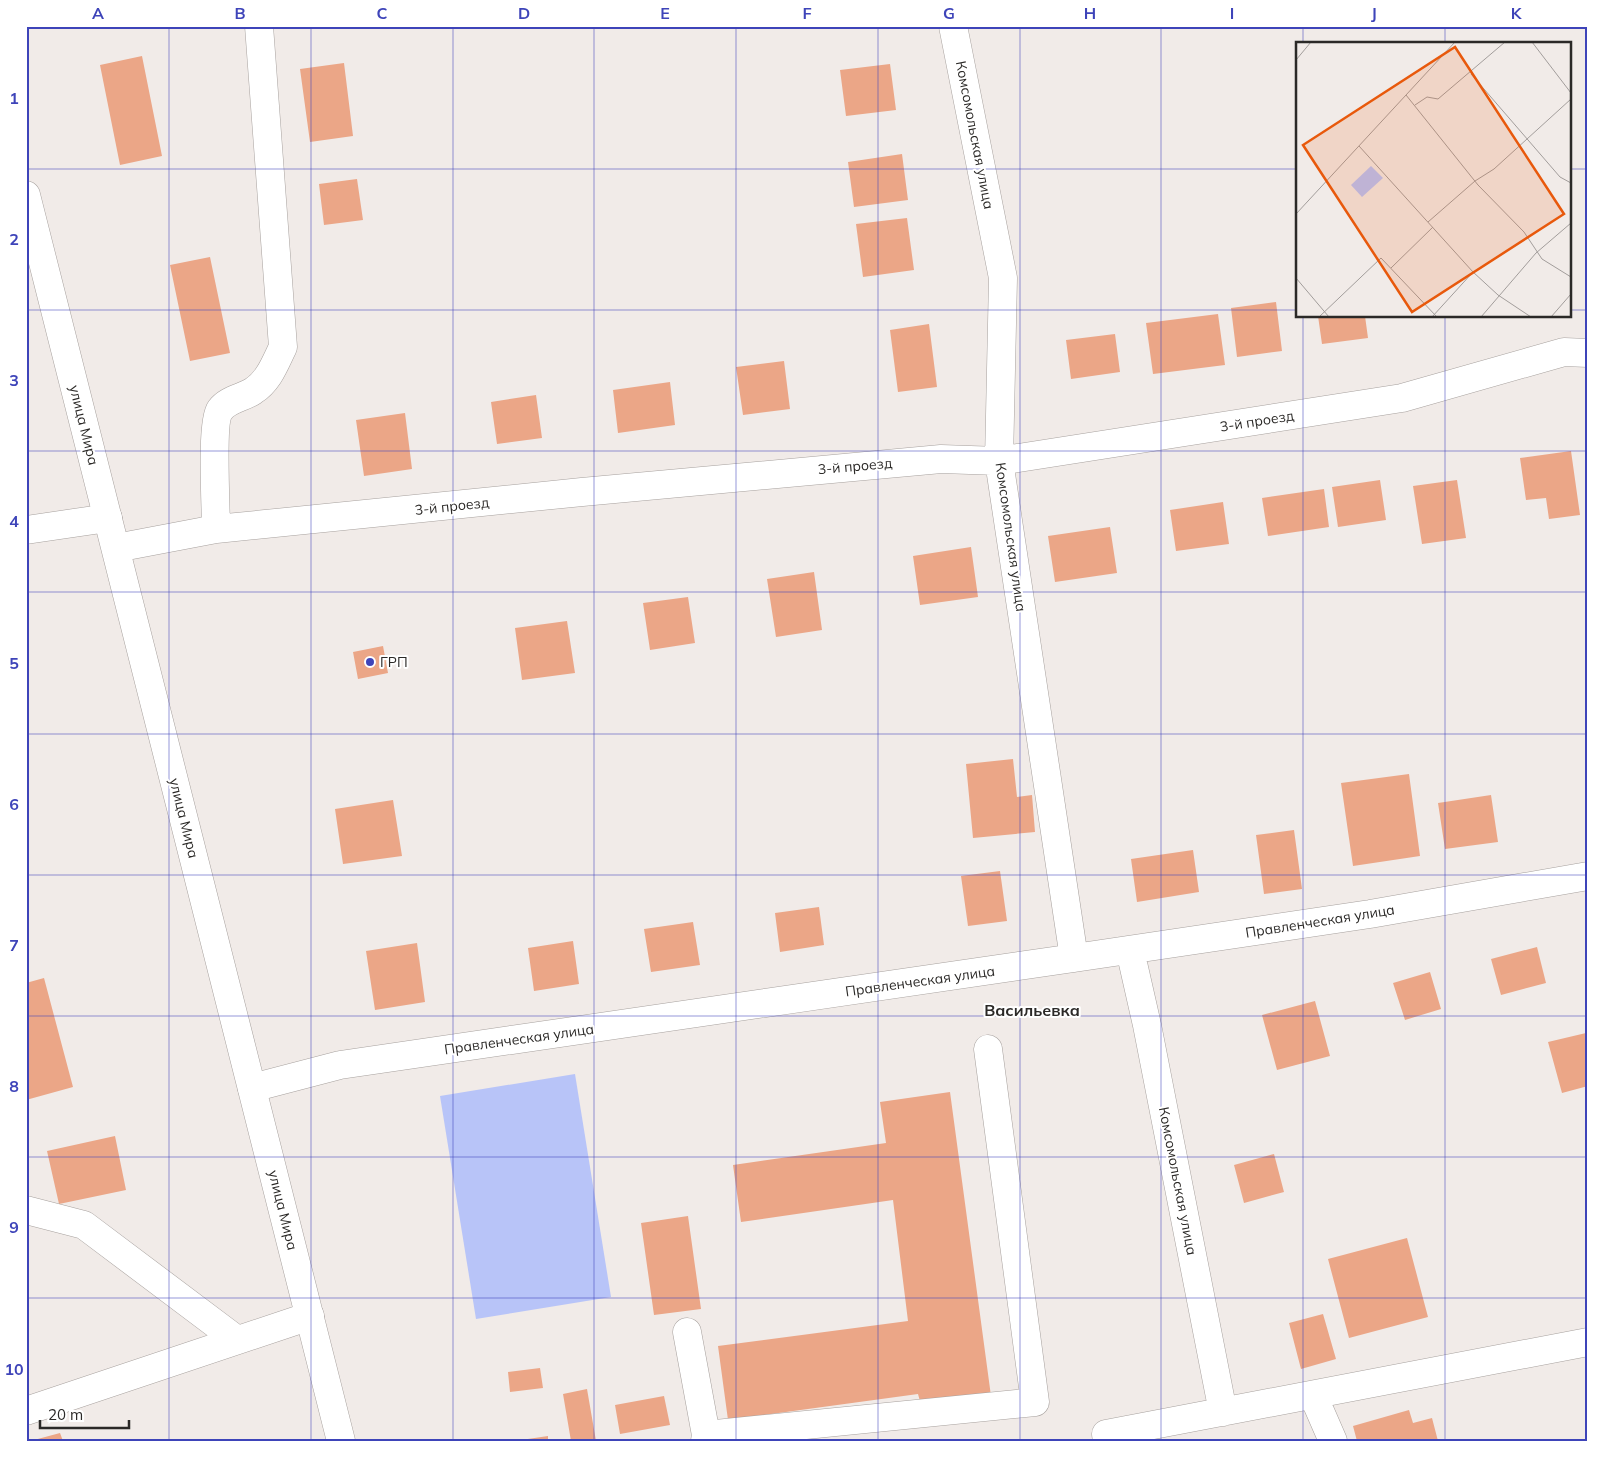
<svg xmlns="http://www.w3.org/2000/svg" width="1614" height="1467" font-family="Mulish,sans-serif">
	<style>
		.green { fill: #b8c4f8 }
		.building { fill: #eba687 }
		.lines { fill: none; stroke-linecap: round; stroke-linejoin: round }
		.minor-casing { stroke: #a7a19e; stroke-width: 29 }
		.major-casing { stroke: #a7a19e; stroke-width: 29 }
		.minor { stroke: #fff; stroke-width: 28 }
		.major { stroke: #fff; stroke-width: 28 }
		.grid { fill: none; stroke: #3e44b9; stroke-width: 1; stroke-opacity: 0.55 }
		.poi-dot { fill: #3e44b9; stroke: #fff; stroke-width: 2 }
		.labels { text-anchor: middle; stroke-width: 4; stroke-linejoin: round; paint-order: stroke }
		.street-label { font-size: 14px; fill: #2b2927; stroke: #fff }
		.poi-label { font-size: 14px; fill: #2b2927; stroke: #fff; text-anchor: start }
		.quarter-label { font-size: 16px; font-weight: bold; fill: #2b2927; stroke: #fff }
		.inset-road { fill: none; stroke: #a29d9b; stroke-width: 1 }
		.view { fill: #e8590c; fill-opacity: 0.15; stroke: #e8590c; stroke-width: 2.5 }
		.inset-edge { fill: none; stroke: #2b2927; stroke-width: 2.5 }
		.neatline { fill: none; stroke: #3e44b9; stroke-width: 2 }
		.grid-label { font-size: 16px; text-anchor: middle; font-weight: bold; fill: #3e44b9 }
	</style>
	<rect width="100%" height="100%" fill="#f1ebe8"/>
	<path class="green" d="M575 1074 611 1297 476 1319 440 1096Z"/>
	<path class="building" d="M142 56 162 156 120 165 100 65Z
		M344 63 353 136 310 142 300 69Z
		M890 64 896 110 846 116 840 70Z
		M902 154 908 200 854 207 848 162Z
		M357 179 363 220 324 225 319 184Z
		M907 218 914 270 863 277 856 224Z
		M210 257 230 353 190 361 170 265Z
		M1276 302 1282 351 1237 357 1231 308Z
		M1218 314 1225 365 1153 374 1146 323Z
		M1318 316H1365L1368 338 1322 344Z
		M929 324 937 387 898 392 890 330Z
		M1115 334 1120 372 1071 379 1066 340Z
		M784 361 790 409 743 415 736 367Z
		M670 382 675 425 618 433 613 390Z
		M536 395 542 438 497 444 491 402Z
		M405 413 412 469 364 476 356 420Z
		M1571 451 1580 515 1549 519 1546 498 1526 500 1520 458Z
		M1380 480 1386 520 1338 527 1332 487Z
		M1457 480 1466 538 1422 544 1413 486Z
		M1324 489 1329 527 1268 536 1262 498Z
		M1223 502 1229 544 1176 551 1170 510Z
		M1110 527 1117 573 1055 582 1048 536Z
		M971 547 978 597 920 605 913 556Z
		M814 572 822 630 776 637 767 579Z
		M688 597 695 643 650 650 643 603Z
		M567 621 575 673 522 680 515 628Z
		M383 646 388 673 358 679 353 652Z
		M1013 759 1017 797 1032 795 1035 832 973 838 966 764Z
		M1409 774 1420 856 1353 866 1341 783Z
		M1491 795 1498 842 1445 849 1438 803Z
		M393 800 402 856 343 864 335 809Z
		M1294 830 1302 889 1264 894 1256 835Z
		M1193 850 1199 892 1137 902 1131 859Z
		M1000 871 1007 921 968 926 961 876Z
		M819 907 824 945 780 952 775 913Z
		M693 922 700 965 651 972 644 929Z
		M573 941 579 984 534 991 528 948Z
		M417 943 425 1002 375 1010 366 951Z
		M1537 947 1546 983 1501 995 1491 959Z
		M1430 972 1441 1009 1405 1020 1393 983Z
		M44 978 73 1087 26 1100V983Z
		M1315 1001 1330 1056 1277 1070 1262 1015Z
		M1586 1033 1588 1041V1086L1562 1093 1548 1042Z
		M950 1092 991 1396 921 1405 918 1394 728 1420 718 1346 908 1321 893 1200 741 1222 733 1165 886 1143 880 1102Z
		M115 1136 126 1190 59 1204 47 1151Z
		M1274 1154 1284 1192 1244 1203 1234 1165Z
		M688 1216 701 1309 654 1315 641 1223Z
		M1407 1238 1428 1317 1349 1338 1328 1259Z
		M1323 1314 1336 1359 1301 1369 1289 1323Z
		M540 1368 543 1388 510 1392 508 1372Z
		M587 1389 596 1441H571L563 1394Z
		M664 1396 670 1425 620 1434 615 1405Z
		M1409 1410 1413 1423 1432 1418 1438 1441H1357L1353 1426Z
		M60 1433 63 1441H34V1440Z
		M548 1436V1441H521V1440Z"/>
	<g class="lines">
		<defs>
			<path id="minor" d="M953 26 1003 278 999 461 1074 958
				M216 529C216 509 211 422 220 410 228 399 243 398 253 391 269 381 275 363 283 347L259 26
				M26 530 108 518
				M116 548 216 529 582 492 941 459 999 461 1402 398 1564 352 1588 353
				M1130 950 1147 1025 1223 1412
				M252 1088 340 1065 1074 958 1370 914 1588 876
				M26 1210 84 1225 237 1340
				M687 1332 706 1435 705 1441
				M1313 1395 1333 1441
				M26 1411 310 1316
				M706 1435 1035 1402 988 1049
				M1107 1441 1106 1434 1588 1342"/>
			<path id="major" d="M26 195 341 1441"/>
		</defs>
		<use href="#minor" class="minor-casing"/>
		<use href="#major" class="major-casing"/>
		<use href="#minor" class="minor"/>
		<use href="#major" class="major"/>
	</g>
	<path class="grid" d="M169 26V1441M311 26V1441M453 26V1441M594 26V1441M736 26V1441M878 26V1441M1020 26V1441M1161 26V1441M1303 26V44M1445 26V44M26 169H1298M1570 169H1588M26 310H1298M1570 310H1588M1303 316V1441M1445 316V1441M26 451H1588M26 592H1588M26 734H1588M26 875H1588M26 1016H1588M26 1157H1588M26 1298H1588"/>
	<circle class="poi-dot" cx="370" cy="662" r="5"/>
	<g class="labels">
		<g class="street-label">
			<text transform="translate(975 135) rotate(79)" y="5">Комсомольская улица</text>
			<text transform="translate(1257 421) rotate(-9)" y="5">3-й проезд</text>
			<text transform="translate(84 425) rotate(76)" y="5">улица Мира</text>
			<text transform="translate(855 466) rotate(-5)" y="5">3-й проезд</text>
			<text transform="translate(452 506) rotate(-6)" y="5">3-й проезд</text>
			<text transform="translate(1011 537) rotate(82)" y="5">Комсомольская улица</text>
			<text transform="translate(184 818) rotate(76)" y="5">улица Мира</text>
			<text transform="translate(1320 921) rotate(-9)" y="5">Правленческая улица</text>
			<text transform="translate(920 981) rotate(-8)" y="5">Правленческая улица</text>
			<text transform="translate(519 1039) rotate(-8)" y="5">Правленческая улица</text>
			<text transform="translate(1178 1181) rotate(79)" y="5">Комсомольская улица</text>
			<text transform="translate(283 1210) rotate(76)" y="5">улица Мира</text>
		</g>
		<g class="poi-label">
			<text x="380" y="667">ГРП</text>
		</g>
		<g class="quarter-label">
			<text x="1032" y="1016">Васильевка</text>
		</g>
	</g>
	<g transform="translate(1296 42)">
		<rect width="275" height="275" fill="#f1ebe8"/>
		<path d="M75 124 87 136 66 155 55 143Z" fill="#b8c4f8"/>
		<path class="inset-road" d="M236 0 275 51M0 18 15 0M175 32 264 135 275 141M110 53 182 143 228 190 246 217 275 235M119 63 131 55 142 57 209 0M63 104 177 230 202 253 235 275M0 172 159 0M132 180 179 139 198 127 275 57M95 226 137 185M0 236 33 275M23 275 85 216 141 275M136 275 177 230M185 275 240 211 275 181M255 275 275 252"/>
		<path class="view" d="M159 5 268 172 116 270 7 103Z"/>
		<rect width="275" height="275" class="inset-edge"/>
	</g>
	<rect width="1614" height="1467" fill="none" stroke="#ffffff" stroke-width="55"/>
	<path d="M40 1420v8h89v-8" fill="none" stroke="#2b2927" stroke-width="2.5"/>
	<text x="48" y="1420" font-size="15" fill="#2b2927" stroke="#ffffff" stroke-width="4" paint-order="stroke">20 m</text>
	<rect x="28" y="28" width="1558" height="1412" class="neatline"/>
	<g class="grid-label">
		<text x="98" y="19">A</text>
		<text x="240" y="19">B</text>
		<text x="382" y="19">C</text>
		<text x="524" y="19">D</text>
		<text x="665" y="19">E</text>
		<text x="807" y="19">F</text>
		<text x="949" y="19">G</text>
		<text x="1090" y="19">H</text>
		<text x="1232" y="19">I</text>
		<text x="1374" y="19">J</text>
		<text x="1516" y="19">K</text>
		<text x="14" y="104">1</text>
		<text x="14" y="245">2</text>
		<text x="14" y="386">3</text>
		<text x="14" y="527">4</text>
		<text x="14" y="669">5</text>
		<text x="14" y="810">6</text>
		<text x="14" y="951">7</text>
		<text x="14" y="1092">8</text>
		<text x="14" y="1233">9</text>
		<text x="14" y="1375">10</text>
	</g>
</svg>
